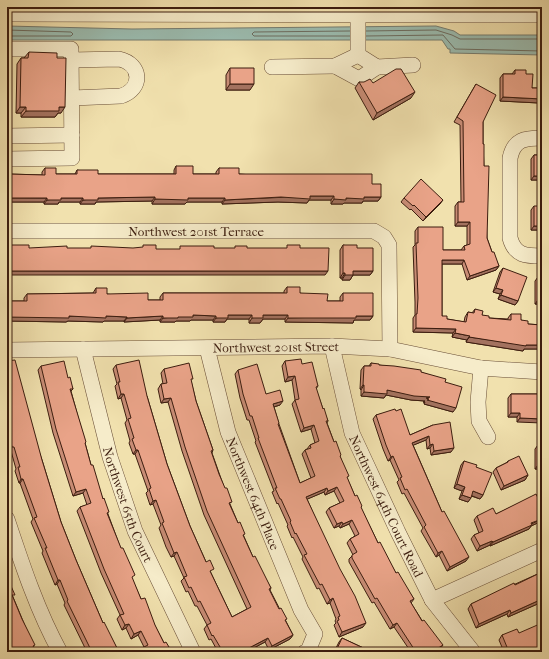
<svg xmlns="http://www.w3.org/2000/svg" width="549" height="659" font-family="'IM FELL French Canon',serif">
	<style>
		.water { fill: #9bbcb0; stroke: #757c70 }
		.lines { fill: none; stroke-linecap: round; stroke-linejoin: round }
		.shore { stroke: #6c6c60; stroke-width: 1 }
		.minor-casing { stroke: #694e37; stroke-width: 16 }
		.minor { stroke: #f6ecca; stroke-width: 15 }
		.wall { fill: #c88c75; stroke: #3c1d0f }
		.shaded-wall { fill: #a3725f; stroke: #3c1d0f }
		.building { fill: #e9a388; stroke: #3c1d0f }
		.labels { text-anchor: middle; stroke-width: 3; stroke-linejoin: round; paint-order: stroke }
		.street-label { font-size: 13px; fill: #3c1d0f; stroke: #f6ecca }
	</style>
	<rect width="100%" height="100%" fill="#f1e1ae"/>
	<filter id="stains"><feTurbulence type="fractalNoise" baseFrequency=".005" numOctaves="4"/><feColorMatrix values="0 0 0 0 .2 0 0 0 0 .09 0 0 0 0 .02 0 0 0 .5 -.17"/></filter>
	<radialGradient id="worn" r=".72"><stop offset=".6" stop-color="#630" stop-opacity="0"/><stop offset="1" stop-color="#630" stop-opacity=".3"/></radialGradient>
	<path class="water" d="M7 26 132 29 436 26 454 31 460 35H542V55L450 53V49H448L442 40H7Z"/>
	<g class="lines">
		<path class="shore" d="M7 30 71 32 73 34 71 36H7
			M350 31 254 32 252 34 254 36H350
			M366 31 436 30 452 35 460 39H542
			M366 36 443 35 455 49 542 51"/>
		<defs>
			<g id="minor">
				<path d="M7 14 542 15"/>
				<path d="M358 15V55L377 67 413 65"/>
				<path d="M7 49H71L72 158 7 159"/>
				<path d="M71 60 119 59C142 64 143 89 121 96L72 98"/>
				<path d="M335 66 359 79 377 67"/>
				<path d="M272 67 335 66 358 55"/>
				<path d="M7 136 72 135"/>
				<path d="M542 138C525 138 514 139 510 158V238C515 256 526 256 542 256"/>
				<path id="s1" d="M7 231H374L384 237 389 245 390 349"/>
				<path id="s2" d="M332 346 352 433 398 532 432 600 473 652"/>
				<path id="s3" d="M207 348 228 432 301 610 315 634 308 651 305 652"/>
				<path id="s4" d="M83 349 110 457 135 531 193 652"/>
				<path id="s5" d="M7 350 332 346 390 349 481 368 542 372"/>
				<path d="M481 368 478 402 479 421 488 437"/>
				<path d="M7 519C22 564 37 610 60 652"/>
				<path d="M432 600 542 550"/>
			</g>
		</defs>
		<use href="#minor" class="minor-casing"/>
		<use href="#minor" class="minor"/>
	</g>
	<path class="wall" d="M29 52 61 113H58L55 117H21V113H16L17 64 21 58H24Z
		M230 68 250 90H226V75Z
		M515 70 526 74 532 88H542V111H539V103L500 101V78L503 74H512Z
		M359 82 411 98 373 120 355 88Z
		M476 84 483 122V144L487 238 492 252 499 266 496 270 467 280 462 264H442V316L447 319 464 322 465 317 468 312 472 313 475 309 482 315 489 318 508 319V318L511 314 528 324 542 325V349H524L523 351 466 342 467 340 452 337 453 333 413 332V318L415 315V302L413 247 415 245V231L418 227 443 250H461L464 246 467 245V226H455V206L458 202H461L460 125 454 122Z
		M534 155H542V180H531V159Z
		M176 166 193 174H216V172L219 168 239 174 372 184 381 197 378 201H363L362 203H344L343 204H331V200H309L307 203 278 202 222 204V202H187L185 204H152V201L96 202 95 204H80V202H59L58 204H44V202H9L7 205 8 174 42 175V172L45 168 56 174H75L77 170 98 174H174V170Z
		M404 198 440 204 423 221 411 209 410 210 401 202Z
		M534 206 542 230H531V210Z
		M343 245 357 248 373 271 370 275H353L350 280H342V278H340V250Z
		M503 268 518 301 515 305 498 299 500 294 493 292 500 272Z
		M538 277 542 304H535V281Z
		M287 287 300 293 327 301H340V297L343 293 373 316 370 320H354L353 323 285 322V319H263L260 323H249V319H227L225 322H213V320H191L190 321H176L175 322H160V320L124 322V321H104L103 322 68 321 66 322 7 321V293L9 301H24V298L27 294 93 293 96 288 107 294 148 300H160V297L163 293H284V291Z
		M7 361 42 460 61 522 76 560 103 623 119 652H87L64 605 65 603 57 584 55 585 42 553 43 551 31 522 33 519 20 483H19L15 471 16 469 11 451 10 452 7 442Z
		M285 361 302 364 318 386 316 389 323 409 328 421 327 423 334 442 340 456 347 478 355 496 378 543 396 573 414 599 411 603 440 649 435 652H411L394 627 390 629 374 602 372 603 349 562V559L353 555 347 543 350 539 355 536 349 524 340 528 339 526 334 528 326 512 329 508 340 503 334 491 325 495 324 492 307 499 363 627 339 637 334 625 336 623 335 621 336 619 330 603 327 604 319 588 317 589 302 559 303 557 293 537 292 538 287 526 288 525 278 503 277 504 272 492 274 491 255 442 256 441 249 420H247L240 398 235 374 238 370 266 394 280 405 274 407 279 424 300 483 311 478 302 454 305 450 307 449 310 445 315 443 311 429 301 432 292 404 295 400 292 380 285 382 282 366Z
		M371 363 379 365 421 372 445 382 453 412 424 404 425 402H423L425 401 411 400 386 395 384 398 361 396V390L360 389 361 370 364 366H369Z
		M116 365 147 396 167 464 190 526 211 573 232 617 247 609 204 515 182 451 168 402 161 403 158 389 161 384H163L161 373 164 369 191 381 196 401 213 450 212 453 230 504 238 523 253 557 271 588 270 590 293 635 290 639 269 650 265 642 250 650 251 652H218L211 639 209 640 204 629 207 625 197 606H195L188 591 186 592 181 581 184 578 174 556 171 557 166 547 159 528 161 525 153 504 150 505 146 493 148 491 135 454H133L129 443 130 441 125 423 127 420 121 398 118 399 115 386 117 384 113 369Z
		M41 366 68 378 73 389 71 391 91 465 108 514 132 579 141 599 164 643 172 652H139L142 648 144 647 138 635 131 639 126 628 122 630 117 619 120 615 101 573 77 511 80 507 87 505 83 493 73 496 53 433 38 370Z
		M511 394H542L517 422V417H508V398Z
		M396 411 410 435 433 425 451 452 431 455 430 448 427 449 426 440 413 445 442 512 466 561 447 571 439 555 436 557 421 531 423 528 404 493 402 494 397 482 399 480 390 460 388 461 383 449 373 419 376 415Z
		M538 445 542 469H535V449Z
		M464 461 476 467 483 495 480 499 471 496 468 502 459 499 462 491 454 488 461 465Z
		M508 461 528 475 525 480 501 490 493 472 496 468 506 463Z
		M542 492V506H541L542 521 531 526 529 529 490 546V545L477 551 471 539 474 535 479 533 474 520 477 516 496 514 537 495 538 494Z
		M542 572V602L508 617 507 614 476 628 468 609 471 604Z
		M7 577 13 597 36 652H7Z
		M519 633 542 651 541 652H504L499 640 502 635Z
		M342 638 372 652H334L339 642Z"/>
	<path class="shaded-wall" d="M230 84H254L250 90H226Z
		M415 92 411 98 373 120 377 113Z
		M503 97 542 99 539 103 500 101Z
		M20 107H26L21 113H16Z
		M59 107H65L61 113H58L55 117H21L26 111Z
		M542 107V111H539Z
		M534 176H542V180H531Z
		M310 196H334L331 200H309L307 203 278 202 222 204 225 200Z
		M155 197 152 201 96 202 95 204H80L83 200 98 198Z
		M364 197H381L378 201H363L362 203H344L343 204H331L334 199Z
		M11 198H47L44 202H9L7 205V200Z
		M61 198H83L80 202H59L58 204H44L47 200Z
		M188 198H225L222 202H187L185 204H152L155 199Z
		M443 200 440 204 423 221 426 217Z
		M458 222H470L467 226H455Z
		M534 226H542V230H531Z
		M442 260H464L462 264H440Z
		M499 266 496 270 467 280 470 276Z
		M7 271H328L325 275H7Z
		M353 271H373L370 275H353L350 280H342L345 275Z
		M343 273H345L342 278H340Z
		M496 288 503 290 500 294 493 292Z
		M501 295 518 301 515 305 498 299Z
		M538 300H542V304H535Z
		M193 315 216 316 213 320H191L190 321H176L175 322H160L163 318Z
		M228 315H252L249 319H227L225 322H213L216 318Z
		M263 315H288L285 319H263L260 323H249L252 318Z
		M163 316 160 320 124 322 127 318Z
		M356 316H373L370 320H354L353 323 285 322 288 318Z
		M7 317 106 316 127 317 124 321H104L103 322 68 321 66 322 7 321Z
		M416 328 456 329 453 333 413 332Z
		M455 333 470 336 467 340 452 337Z
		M469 337 526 345H542V349H524L523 351 466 342Z
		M295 376 292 380 285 382 288 377Z
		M363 385H364L361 390 360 389Z
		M387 390 430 397 456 408 453 412 424 404 425 402H423L425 401 411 400 386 395 384 398 361 396 364 392Z
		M121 394H124L121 398 118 399Z
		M171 398 168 402 161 403 164 399Z
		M283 401 280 405 270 408 273 404Z
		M511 413H520L517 417H508Z
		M520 418 542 419V423L517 422Z
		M314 425 311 429 301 432 304 428Z
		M429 436 426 440 409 447 412 443Z
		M433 444 430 448 427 449 430 445Z
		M454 448 451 452 431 455 434 451Z
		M136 450H138L135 454H133Z
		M393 456 390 460 388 461 391 457Z
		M538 465H542V469H535Z
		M528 475 525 480 501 490 504 486Z
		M21 479H23L20 483H19Z
		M457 484 465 487 462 491 454 488Z
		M337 487 334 491 325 495 328 491Z
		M327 488 324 492 303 501 306 497Z
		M86 489 83 493 73 496 76 492Z
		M473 491 483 495 480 499 470 495Z
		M462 495 471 498 468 502 459 499Z
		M156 500 153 504 150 505 153 501Z
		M542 519V521L531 526 529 529 490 546 493 542Z
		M352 520 349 524 340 528 343 524Z
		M342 522 339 526 334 528 337 524Z
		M492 541 490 545 477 551 480 546Z
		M442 551 439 555 436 557 438 553Z
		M177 552 174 556 171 557 174 553Z
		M469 557 466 561 447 571 450 567Z
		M58 580H60L57 584 55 585Z
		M333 598 330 603 327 604 330 600Z
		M542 599V602L508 617 511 613Z
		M510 610 507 614 476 628 479 624Z
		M366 623 363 627 339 637 342 632Z
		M397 623 394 627 390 629 393 625Z
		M129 624 126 628 122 630 125 625Z
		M141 631 138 635 131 639 134 634Z
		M293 635 290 639 269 650 272 646Z
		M268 638 265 642 246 652 249 648Z
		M443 645 440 649 435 652H432Z
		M542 649V651L541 652H535Z"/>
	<path class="building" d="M29 52 57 53V58H66L65 107H59V111H26V107H20L21 58H28Z
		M230 68H254V84H230Z
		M396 69H401L415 92 377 113 359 82H364L370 79 373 83Z
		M515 70H526V74H533L532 88H542V99L503 97V74H515Z
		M476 84 496 95 483 122V144H484V166H489L487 238 492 252H494L499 266 470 276 464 260H442V316H447V319L466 322 468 312 474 313 475 309 483 311 482 315 489 316V318L511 320V314H521V320L528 321V324L542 325V345H526V346L469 337 470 336 455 333 456 329 416 328V314H417L418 298 416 243H418V227H443V250H465L464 246 470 244V222H458V202H464L463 121 457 117Z
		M534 155H542V176H534Z
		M7 166H8V174L45 175V168H56V174H77V170H98V174H176V166H193V174H219V168H239V174H372V184H381V197H364V199L346 198V200L334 199V196H310V199L281 197 225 200V198H188V200L155 199V197L98 198V200H83V198H61V200H47V198H11V200H7Z
		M421 179 443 200 426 217 414 205 413 206 404 198Z
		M534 206H542V226H534Z
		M7 245H29V248L67 246V248H91V246L133 248 143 247V245H156V249H180V246H214V248H235V246H247V248H287V245H300V248H329L328 271H7Z
		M343 245H357V248H373V271H353V275H345V273H343Z
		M503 268 527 277 518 301 501 295 503 290 496 288Z
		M538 277H542V300H538Z
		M287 287H300V293L328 294 327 301H343V293H373V316H356V318H288V315H263V318H252V315H228V318H216V316L193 315V317H178V318H163V316L127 318V317L106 316V318L69 316V318L7 317V293H9V301H27V294L96 293V288H107V294L148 293V300H163V293H287Z
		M301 359 302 364 312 362 318 386 316 387 323 409 324 408 328 421H326L334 442 336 441 341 455 340 456 349 476 347 477 355 496 357 495 362 506 361 507 378 543 380 542 396 573 398 572 414 599 410 601 422 621 424 620 443 645 432 652H416L397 623 393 625 377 598 375 599 352 558V555L357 552 350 539 359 534 352 520 343 524 342 522 337 524 329 508 344 501 337 487 328 491 327 488 306 497 340 569 355 596 366 623 342 632 337 621 339 620 338 617 340 616 333 598 330 600 322 584 320 585 304 555 307 554 296 533 295 534 290 522 291 521 281 499H280L275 488H277L258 438H259L252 416H250L243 394 238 370 257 364 266 394 280 390 283 401 273 404 279 423 278 424 300 483 315 476 305 450 311 448 310 445 319 441 314 425 304 428 295 400 299 399 295 376 288 377 285 361Z
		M15 360 42 460 61 522 76 560 103 623 104 622 119 652H90L89 649 90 648 67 601 68 600 60 580H58L45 548H47L34 518 37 517 29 495 23 479H21L18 467H20L14 447H12L7 427V361Z
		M139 360 147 396 167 464 190 526 206 562 210 560 214 569 210 571 232 617 251 607 207 511 185 447 171 398 164 399 161 384 167 383 164 369 189 363 193 379H191L196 401 213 450 211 451 219 474 225 488H227L232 502 229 503 238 523 240 522 245 534 243 535 253 557 255 556 271 588 269 589 279 609 281 608 287 619 285 620 293 635 272 646 268 638 249 648 251 652H226L225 650 223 652 213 635 212 636 207 625 211 623 200 601 198 602 191 587 189 588 184 577 187 576 177 552 174 553 162 523 164 522 156 500 153 501 149 489 151 488 138 450H136L132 439 134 438 128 419 131 418 124 394H121L118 382H120L116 365Z
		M64 361 68 378 70 377 73 389H70L86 442 85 443 91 465H93L103 499 104 498 109 512 107 513 121 548H123L135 575 132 577 141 599 145 598 155 625 164 643 166 642 172 652H144L142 648 148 645 141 631 134 634 129 624 125 625 120 615 124 614 104 569 80 507 91 503 86 489 76 492 56 429 41 366Z
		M371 363 379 364V365L394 366 421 370V372L446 379 445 382 462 387 456 408 427 400 429 399 426 398 430 397 414 396 387 390V394L364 392V385H363L364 366H371Z
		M511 394H542V419L520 418V413H511Z
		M395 409 396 411 401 409 410 435 433 425 450 422 454 448 434 451 433 444 430 445 429 436 412 443 442 512 444 511 469 557 450 567 442 551 438 553 424 527 426 525 407 489 405 490 400 478 402 477 393 456 391 457 386 445 376 415Z
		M538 445H542V465H538Z
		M519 456 528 475 504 486 496 468 508 462V461Z
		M464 461 477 465 476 467 492 473 483 495 473 491 471 498 462 495 465 487 457 484Z
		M542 492V501H540L542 507V519L531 523 532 525 493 542 492 541 480 546 474 535 483 531 477 516 493 508 496 514 536 494 538 498V494Z
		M542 572V599L511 613 510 610 479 624 471 604 514 583 515 585Z
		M7 577 15 595H12L22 619 35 645 33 646 36 652H11L7 643Z
		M542 623V649L535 652H509L502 635 517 629 519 633Z
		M342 638 372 652H337V651H336Z"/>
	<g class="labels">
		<g class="street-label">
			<text dy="5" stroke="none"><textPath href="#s1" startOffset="189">Northwest 201st Terrace</textPath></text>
			<text dy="5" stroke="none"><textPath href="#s5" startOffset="269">Northwest 201st Street</textPath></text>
			<text dy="5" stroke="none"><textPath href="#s3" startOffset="153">Northwest 64th Place</textPath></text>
			<text dy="5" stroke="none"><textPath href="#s4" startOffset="162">Northwest 65th Court</textPath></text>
			<text dy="5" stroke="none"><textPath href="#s2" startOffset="170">Northwest 64th Court Road</textPath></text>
		</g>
	</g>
	<rect width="549" height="659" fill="none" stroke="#f1e1ae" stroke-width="24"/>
	<rect x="8" y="8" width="533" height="643" fill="none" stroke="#3c1d0f" stroke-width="2"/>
	<rect x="12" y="12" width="525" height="635" fill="none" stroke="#3c1d0f"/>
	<rect width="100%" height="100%" filter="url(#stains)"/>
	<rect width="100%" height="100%" fill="url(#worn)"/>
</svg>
